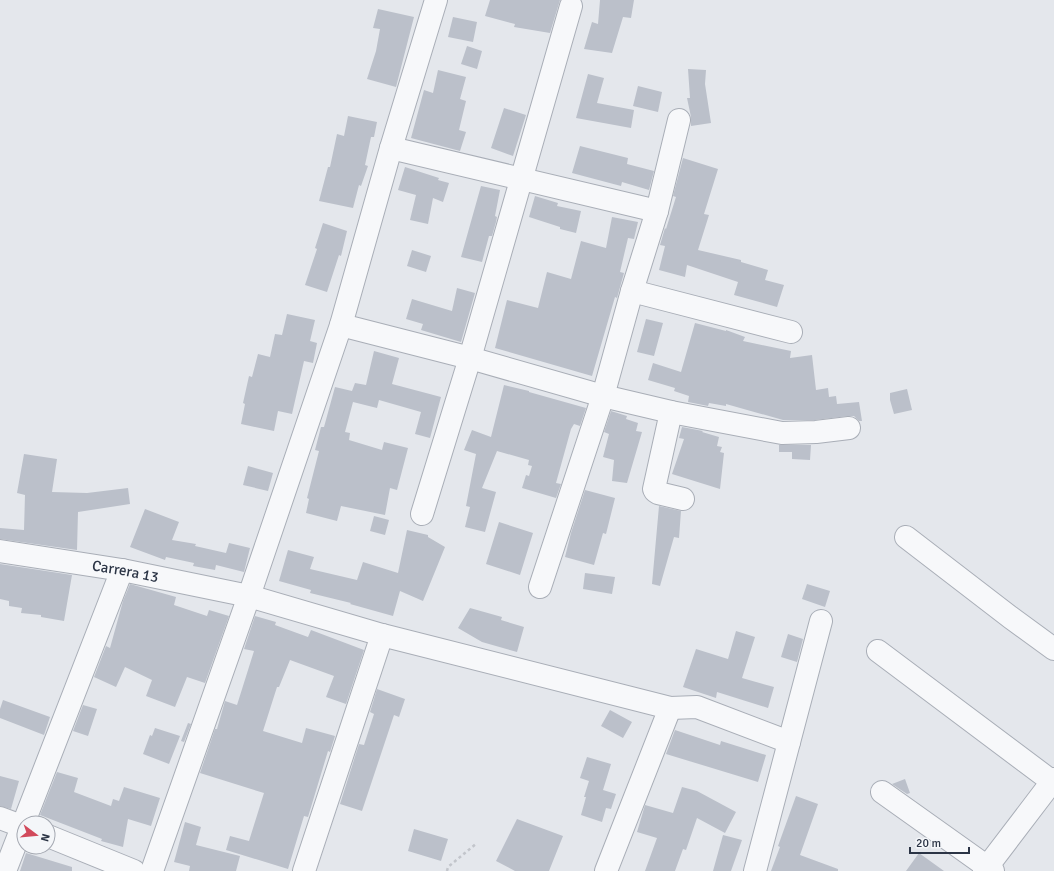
<svg xmlns="http://www.w3.org/2000/svg" width="1054" height="871" font-family="Signika,sans-serif">
	<style>
		.building { fill: #bbc0ca }
		.lines { fill: none; stroke-linecap: round; stroke-linejoin: round }
		.minor-casing { stroke: #a9aeb7; stroke-width: 24 }
		.path { stroke: #c2c5cb; stroke-width: 2.5; stroke-dasharray: 3 3; stroke-linecap: butt }
		.minor { stroke: #f7f8fa; stroke-width: 22 }
		.labels { text-anchor: middle; stroke-width: 3; stroke-linejoin: round; paint-order: stroke }
		.street-label { font-size: 15px; fill: #2b3445; stroke: #f4f6f9 }
	</style>
	<rect width="100%" height="100%" fill="#e4e7ec"/>
	<path class="building" d="M490 0H560L550 33 514 27 515 24 485 16Z
		M600 0H634L631 18 623 17 612 53 584 49 592 22 598 24Z
		M378 9 414 17 396 87 367 79 376 51 380 29 373 28Z
		M453 17 477 22 473 42 448 37Z
		M467 46 482 51 477 69 461 64Z
		M688 69 706 70 705 84 711 123 691 126V117L687 98H690Z
		M438 70 466 77 460 99 466 101 459 130 466 132 460 151 411 138 424 90 433 93Z
		M588 74 604 78 597 103 634 110 631 128 576 118Z
		M638 86 662 92 658 112 633 106Z
		M504 108 526 115 513 156 491 148Z
		M348 116 377 122 374 137H371L365 165 368 166 361 186 359 185 353 208 319 201 328 167H330L337 134 344 136Z
		M580 146 628 158 627 164 654 171 649 190 622 182 621 186 572 173Z
		M683 158 718 169 704 214 709 215 698 250 741 260V262L768 270 765 280 784 285 777 307 734 295 738 282 687 265 685 277 659 270 665 246 660 245 665 228 666 229 676 197 673 196Z
		M405 167 439 178 438 180 449 183 443 202 433 198 428 224 410 220 416 195 398 190Z
		M481 186 500 190 495 216 497 217 496 222 492 236H489L482 262 461 257Z
		M535 196 558 203 557 206 581 211 576 233 560 229V227L529 217Z
		M612 217 638 222 634 239 628 238 620 272 624 273 617 298 615 297 592 376 495 348 507 300 538 308 547 272 571 279 581 241 606 248Z
		M323 223 347 231 341 256 339 255 327 292 305 285 317 249 315 248Z
		M412 250 431 256 426 272 407 266Z
		M457 288 475 293 461 342 421 330 423 324 406 319 412 299 452 311Z
		M287 314 315 320 310 341 317 343 313 363 304 361 292 414 278 411 274 431 241 424 245 404 243 403 249 376 252 377 258 354 270 357 275 334 282 335Z
		M646 319 663 323 654 356 637 352Z
		M695 323 726 331V330L745 337 743 341 791 351 790 358 812 355 816 390 828 388 829 397 836 396 837 404 859 402 862 421H859L854 416H848L815 420H783L726 404V406L709 403 708 406 688 402 689 396 674 391 675 388 648 380 653 363 681 372Z
		M374 351 399 358 392 384 441 397 430 438 415 434 421 412 379 400 377 408 353 402 345 432 350 433 349 440 382 450 384 442 408 448 397 490 390 488 385 515 341 506 337 521 306 513 309 499 307 498 319 451 315 450 321 427H324L335 387 352 391 355 383 366 385Z
		M504 385 529 391V392L586 408 580 426 574 424 571 429 556 483 561 484 556 498 522 488 526 475 529 476 532 466 528 465 529 460 497 451 482 488 496 492 485 532 465 527 470 507 466 506 476 454 464 450 472 430 491 437Z
		M907 389 912 410 894 414 890 400V393Z
		M611 411 627 416 626 419 638 423 636 431 642 432 627 483 612 481 614 460 603 457 609 434 604 432Z
		M682 427 703 431 702 432 719 437 717 446 722 447 720 452 724 453 720 489 672 474 684 439 679 438Z
		M779 445H811L810 460 792 459V452H779Z
		M24 454 57 459 52 492 87 493 128 488 130 504 78 512 77 550 0 539V528L24 530 25 495 17 493Z
		M248 466 273 473 268 491 243 485Z
		M585 490 615 498 606 534 603 533 594 565 565 557 571 533Z
		M659 506 681 511 679 538 674 537 660 586 652 584Z
		M145 509 179 522 172 540 196 544 195 546 226 553 229 543 250 548 244 572 216 565 215 570 193 566 194 563 166 557 165 560 130 547Z
		M374 516 389 520 385 535 370 531Z
		M499 522 533 533 520 575 486 564Z
		M407 530 428 535V537L445 547 423 601 400 591 393 616 350 604 351 603 310 593 311 590 279 581 288 550 314 557 310 569 357 580 363 562 398 573Z
		M0 564 72 575 64 621 41 617V615L21 613 22 608 9 606V601L0 599Z
		M585 573 615 577 612 594 583 589Z
		M130 584 176 597 174 605 207 616 209 610 229 616 205 683 187 677 175 707 146 696 152 680 125 667 116 687 94 677 106 646 110 648 123 601Z
		M807 584 830 591 825 607 802 599Z
		M470 608 502 617 501 620 524 627 517 652 482 642 458 628Z
		M255 616 276 622 275 625 308 637 311 630 364 650 346 704 326 697 334 676 290 660 279 687H277L263 731 302 743 306 728 335 736 330 752 328 751 308 817 304 816 288 869 226 850 230 836 249 841 264 793 200 773 215 729H217L225 701 237 705 254 651 244 649Z
		M736 631 755 637 742 678 774 687 768 708 717 692 716 698 683 687 696 649 728 659Z
		M788 634 803 639 797 662 781 657Z
		M377 689 405 699 399 717 394 715 362 811 340 804 359 744 364 745 374 714 370 712Z
		M3 700 50 717 44 735 0 718V709Z
		M83 705 97 709 88 736 73 731Z
		M610 710 632 722 623 738 601 726Z
		M188 723 191 724 184 742 181 741Z
		M155 728 180 736 169 764 143 754 150 735 152 736Z
		M675 730 720 745 721 741 766 755 758 782 666 754Z
		M587 757 611 764 603 790 616 794 611 809 606 808 602 822 581 815 586 797H584L589 781 580 778Z
		M57 772 78 778 74 792 111 806 113 799 119 801 124 787 160 798 151 826 128 819 123 847 101 841 102 839 40 815Z
		M0 776 19 781 11 809 0 806Z
		M905 779 910 793 907 794 892 784Z
		M682 787 697 791 736 812 725 833 697 818 686 850 683 849 675 871H645L657 838 637 832 645 805 673 813Z
		M796 796 818 804 800 855 838 869V871H771L780 847 778 846Z
		M517 819 563 836 549 871H515L496 861Z
		M185 822 201 827 196 845 240 856 236 871H189L190 866 174 862Z
		M414 829 448 839 441 861 408 851Z
		M723 835 742 840 731 871H713Z
		M26 853 72 867V871H20Z
		M919 853 944 871H906Z"/>
	<g class="lines">
		<defs>
			<g id="minor">
				<path d="M391 148 657 211"/>
				<path d="M632 291 791 332"/>
				<path d="M341 325 470 358 603 396 671 412 782 433 816 432 849 428"/>
				<path d="M671 412 654 489 655 491 658 493 683 499"/>
				<path d="M422 514 470 358 571 6"/>
				<path d="M906 537 1010 617 1054 649"/>
				<path id="s1" d="M0 551 122 570 249 596 382 635 670 708 697 707 789 742"/>
				<path d="M540 587 603 396 632 291 657 211 679 120"/>
				<path d="M878 651 1054 783"/>
				<path d="M882 792 993 871"/>
				<path d="M0 818 24 827"/>
				<path d="M48 836 134 871"/>
				<path d="M5 871 122 570"/>
				<path d="M152 871 249 596 341 325 391 148 436 0"/>
				<path d="M304 871 382 635"/>
				<path d="M606 871 670 708"/>
				<path d="M755 871 821 621"/>
				<path d="M984 871 1054 779"/>
			</g>
		</defs>
		<use href="#minor" class="minor-casing"/>
		<path class="path" d="M447 871 448 867 477 843"/>
		<use href="#minor" class="minor"/>
	</g>
	<g class="labels">
		<g class="street-label">
			<text dy="5" stroke="none"><textPath href="#s1" startOffset="127">Carrera 13</textPath></text>
		</g>
	</g>
	<g transform="translate(36 835) rotate(106)"><circle r="19" fill="#f4f6f9" stroke="#a4a8b1"/>
	<path d="M0-3L7 15L0 10L-7 15Z" fill="#d1495b"/>
	<text y="-6" font-size="11" font-weight="bold" text-anchor="middle" fill="#2b3445">N</text>
	</g>
	<path d="M910 847v6h59v-6" fill="none" stroke="#2b3445" stroke-width="2"/>
	<text x="916" y="847" font-size="12" fill="#2b3445" stroke="#f4f6f9" stroke-width="3" paint-order="stroke">20 m</text>
</svg>
